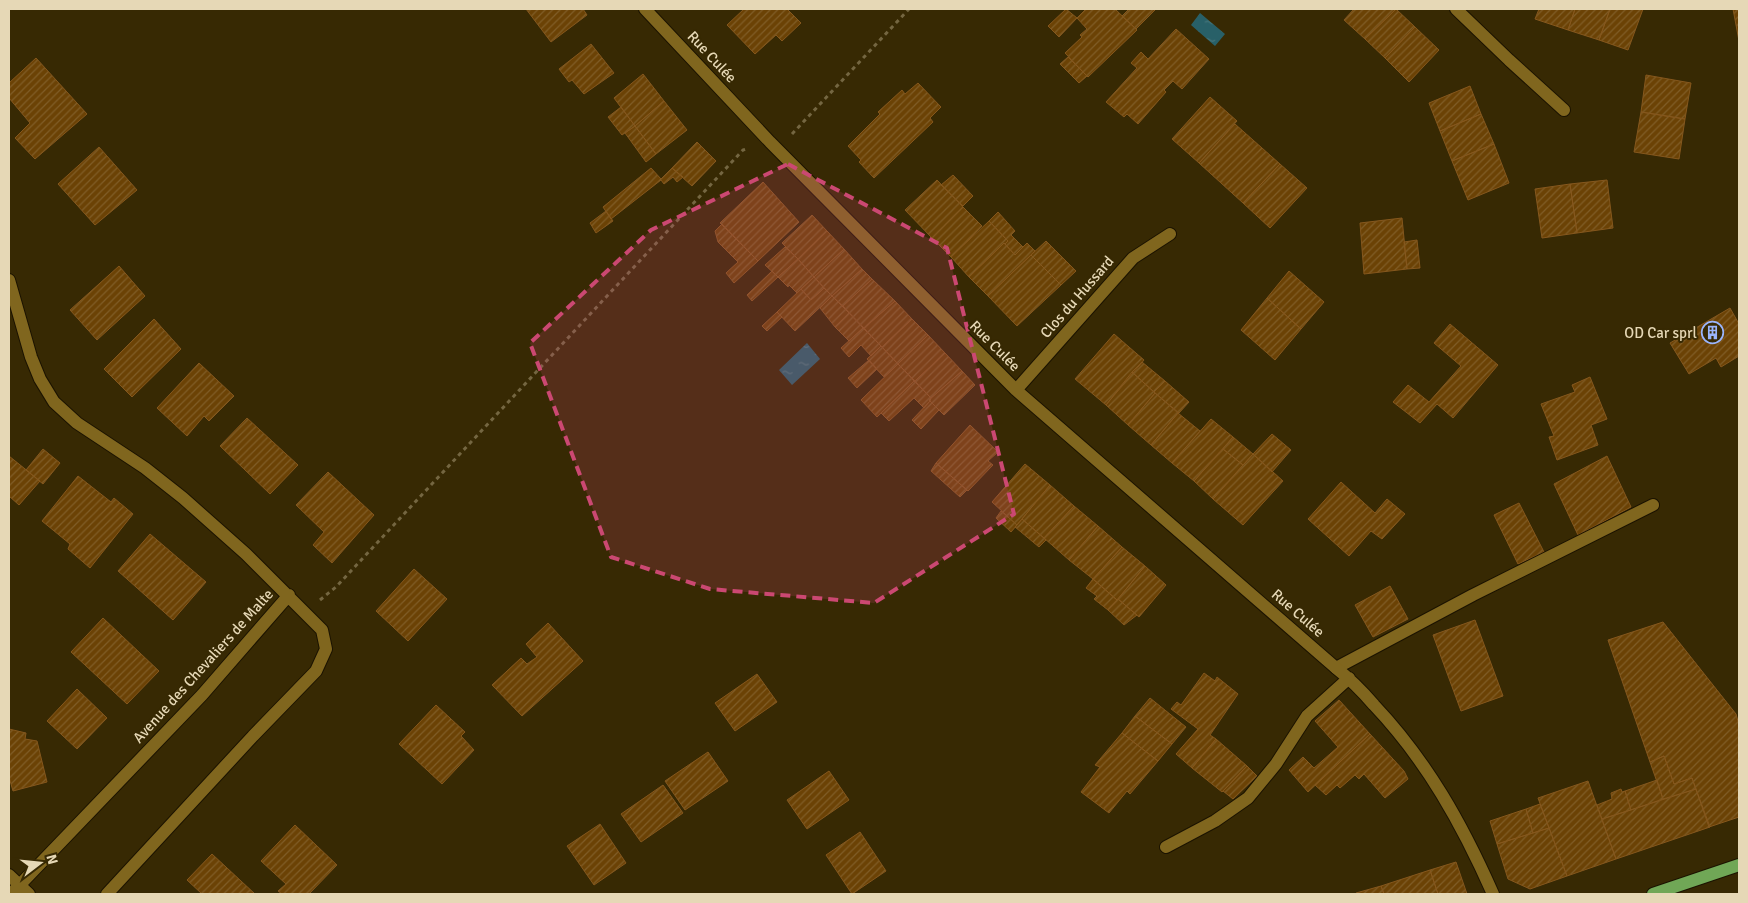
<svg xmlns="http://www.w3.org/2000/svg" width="1748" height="903" font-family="Signika,sans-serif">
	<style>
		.water { fill: url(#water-ripples) }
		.building { fill: url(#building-hatch); stroke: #85571d }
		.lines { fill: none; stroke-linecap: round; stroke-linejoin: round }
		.lane-casing { stroke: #1b1301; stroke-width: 14 }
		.street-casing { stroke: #1b1301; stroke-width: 14 }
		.primary-casing { stroke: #1b1301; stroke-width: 14 }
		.path { stroke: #746641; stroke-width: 3; stroke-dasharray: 4 4; stroke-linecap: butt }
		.lane { stroke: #80661e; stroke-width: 12 }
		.street { stroke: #80661e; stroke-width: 12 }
		.primary { stroke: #70a756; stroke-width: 12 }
		.marked { fill: #cb4872; fill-opacity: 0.2; stroke: #cb4872; stroke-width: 4; stroke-dasharray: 10 6; stroke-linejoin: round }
		.labels { text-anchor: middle; stroke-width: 4; stroke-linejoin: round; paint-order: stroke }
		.street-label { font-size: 15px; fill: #e6d8b6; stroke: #372903 }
		.poi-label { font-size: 15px; fill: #e6d8b6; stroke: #372903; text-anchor: end }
	</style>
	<defs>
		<pattern id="water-ripples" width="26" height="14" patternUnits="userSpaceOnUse" patternTransform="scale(1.25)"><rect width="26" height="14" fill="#286068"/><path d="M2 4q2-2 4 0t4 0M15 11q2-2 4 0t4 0" fill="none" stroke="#47767b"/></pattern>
		<pattern id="building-hatch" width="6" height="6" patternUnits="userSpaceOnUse" patternTransform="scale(1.25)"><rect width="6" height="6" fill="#6b4205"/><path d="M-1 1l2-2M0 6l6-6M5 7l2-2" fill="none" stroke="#805d27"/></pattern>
	</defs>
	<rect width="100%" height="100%" fill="#372903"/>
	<path class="water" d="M1200 13 1225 34 1215 46 1191 25Z
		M807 343 820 359 792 385 779 370Z"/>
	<path class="building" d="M526 9H583L587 15 551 42Z
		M744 9H787L801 23 782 41 776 35 755 54 727 25Z
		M1066 9 1077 18 1059 37 1048 26Z
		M1086 9H1115L1137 30 1088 77 1065 53 1082 37 1080 35 1087 29 1077 18Z
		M1129 9H1153L1155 10 1136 29 1122 16Z
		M1354 9H1396L1365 39 1344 20Z
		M1396 9 1415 27 1385 58 1365 39Z
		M1539 9H1575L1568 30 1535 19Z
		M1575 9H1610L1599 40 1568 30Z
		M1610 9H1643L1628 50 1599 40Z
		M1733 9H1739V41Z
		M1415 27 1439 50 1409 82 1385 58Z
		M1176 29 1209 59 1182 89 1173 81 1164 90 1166 92 1138 124 1127 114 1124 117 1106 102 1137 68 1131 63 1141 52 1148 59Z
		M591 44 614 73 584 94 572 80 569 82 559 69Z
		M1068 57 1087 76 1079 83 1060 64Z
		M36 58 87 114 35 159 15 138 30 123 9 98V83Z
		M643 74 664 101 635 126 614 98Z
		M1646 75 1691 83 1685 119 1641 112Z
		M918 83 941 107 930 118 933 122 874 178 859 162 861 160 848 146 880 114 878 112 902 90 905 94Z
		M1470 86 1481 114 1440 131 1429 103Z
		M1210 97 1237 121 1199 163 1172 139Z
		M664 101 687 130 656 154 635 126Z
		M621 107 635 126 622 135 608 117Z
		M1641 112 1685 119 1679 159 1634 152Z
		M1481 114 1494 144 1452 161 1440 131Z
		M1235 124 1280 164 1243 203 1199 163Z
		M635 126 656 154 646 162 625 133Z
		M697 142 716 161 692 186 672 168Z
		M1494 144 1509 183 1468 200 1452 161Z
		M99 147 137 190 95 225 58 184Z
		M1280 164 1307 188 1270 228 1243 203Z
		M651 168 661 179 672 168 683 177 677 182 673 177 664 184 661 180 611 219 603 207Z
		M953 175 973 196 963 206 941 185Z
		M937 180 963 207 932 238 905 210Z
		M1607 180 1613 228 1577 233 1570 184Z
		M763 182 799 222 758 261 720 223Z
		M1570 184 1577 233 1542 238 1535 189Z
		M963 207 982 226 951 257 932 238Z
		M606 211 613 221 596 233 590 223Z
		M998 212 1015 231 1011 235 1023 247 1015 255 1005 244 1008 241 989 221Z
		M812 215 827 231 798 259 782 243Z
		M1402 218 1407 269 1364 274 1360 223Z
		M989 221 1008 241 1005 244 1004 243 969 277 951 257Z
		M722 224 758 261 734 283 726 273 738 262 718 242 715 231Z
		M827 231 844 249 814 277 798 259Z
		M1417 240 1420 268 1407 269 1404 242Z
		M1046 241 1076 271 1061 285 1031 255Z
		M1004 243 1015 255 1027 243 1035 251 988 296 969 277Z
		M785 247 798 259 778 277 765 265Z
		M844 249 862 269 832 296 814 277Z
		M1031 255 1061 285 1017 326 988 296Z
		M798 259 814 277 797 293 789 285 788 287 778 277Z
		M119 266 145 296 97 340 70 310Z
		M862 269 872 279 843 306 832 296Z
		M772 271 778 277 752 301 747 295Z
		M1289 271 1324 302 1301 329 1267 298Z
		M814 277 824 288 811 300 801 289Z
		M872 279 895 301 864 328 843 306Z
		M824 288 832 296 795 331 777 312 801 289 811 300Z
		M832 296 849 313 835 327 820 308Z
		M1267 298 1301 329 1275 360 1241 330Z
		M895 301 912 319 882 347 864 328Z
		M1730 308 1739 324V356L1721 367 1716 358 1689 374 1670 343Z
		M777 312 782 317 767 331 762 326Z
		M849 313 863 328 849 341 835 327Z
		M154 319 181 349 132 397 104 369Z
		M912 319 928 335 898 364 882 347Z
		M1450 324 1498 365 1453 418 1437 404 1420 423 1393 402 1408 385 1429 402 1461 366 1434 343Z
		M863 328 881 346 871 356 861 345 849 357 841 348Z
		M1114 334 1144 360 1106 405 1075 379Z
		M928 335 945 353 915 381 898 364Z
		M881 346 898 364 884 377 867 359Z
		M945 353 962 371 931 398 915 381Z
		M869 360 877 369 857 388 848 378Z
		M1142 362 1165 381 1154 392 1132 372Z
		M199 363 234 396 209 421 204 416 187 436 157 408Z
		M898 364 914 381 877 417 861 400Z
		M962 371 975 385 944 415 929 400Z
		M1132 372 1155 393 1128 425 1106 405Z
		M1590 377 1607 419 1591 425 1598 445 1557 460 1549 437 1554 436 1541 404 1575 392 1572 385Z
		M914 381 931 398 930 401 924 408 914 398 889 421 881 413Z
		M1165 381 1189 402 1179 413 1154 392Z
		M1155 393 1178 413 1151 445 1128 425Z
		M930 401 939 410 921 429 912 420Z
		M1178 413 1200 431 1172 463 1151 445Z
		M247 418 298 465 270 494 220 446Z
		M1211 419 1233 437 1194 481 1172 463Z
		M970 425 998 452 988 461 993 465 968 491 936 463Z
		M1272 434 1291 450 1272 472 1253 454Z
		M1233 437 1253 454 1243 465 1223 449Z
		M43 449 60 463 43 484 26 470Z
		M1223 449 1243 465 1213 499 1194 481Z
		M1253 454 1283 481 1243 525 1213 499Z
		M9 456 40 481 19 505 9 496Z
		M1607 456 1631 507 1578 535 1554 484Z
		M936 463 967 490 960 497 931 471Z
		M1025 464 1050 485 1017 525 992 502Z
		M328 472 374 515 332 563 313 545 324 532 296 505Z
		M78 476 111 502 114 498 133 514 90 568 68 549 70 544 42 521Z
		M1341 482 1375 513 1387 499 1405 514 1382 539 1371 531 1349 556 1308 519Z
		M1050 485 1074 506 1044 538 1022 519Z
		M1519 503 1544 552 1518 564 1494 515Z
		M1074 506 1098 526 1069 560 1044 538Z
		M1001 511 1017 525 1011 532 996 518Z
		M1022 519 1046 540 1039 547 1015 527Z
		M1098 526 1122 547 1093 579 1069 560Z
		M150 534 206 582 173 620 118 571Z
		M1122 547 1145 566 1117 600 1093 579Z
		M1145 566 1166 585 1139 617 1118 599Z
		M414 569 447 599 408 641 376 611Z
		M1093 579 1117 600 1108 610 1094 599 1097 596 1086 588Z
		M1390 586 1408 619 1373 637 1355 605Z
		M1118 599 1137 615 1124 625 1108 610Z
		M103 618 159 671 127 704 71 652Z
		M1475 620 1503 696 1461 711 1433 635Z
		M1663 622 1736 714 1739 725V817L1709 827 1692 778 1674 784 1664 756 1650 762 1608 640Z
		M548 623 583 661 522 716 492 685 521 658 527 664 537 657 526 644Z
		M1204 673 1215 681 1217 677 1238 694 1210 735 1216 739 1192 768 1176 754 1198 729 1171 709 1177 702 1181 705Z
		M757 674 777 702 735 731 715 703Z
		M77 689 107 718 77 749 47 721Z
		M1150 698 1186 727 1172 744 1135 716Z
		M1339 700 1370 734 1308 792 1289 770 1303 757 1314 768 1338 747 1315 721Z
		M436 705 465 732 461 736 474 750 442 784 399 744Z
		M1135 716 1172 744 1158 761 1122 733Z
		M9 729 26 733 25 739 37 741 47 782 13 791 9 777Z
		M1122 733 1158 761 1130 794 1127 791 1109 813 1081 792 1100 767 1095 765Z
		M1370 734 1404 771 1408 779 1385 798 1364 774 1359 779 1355 775 1340 788 1337 785 1326 795 1315 785Z
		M1216 739 1247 766 1222 792 1192 768Z
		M708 752 728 781 685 810 665 781Z
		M1664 756 1674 784 1692 778 1696 789 1663 799 1650 762Z
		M1247 766 1257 776 1233 799 1223 791Z
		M829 771 849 800 807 829 787 800Z
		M1657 780 1663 799 1631 810 1625 791Z
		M1588 781 1616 859 1567 876 1538 798Z
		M663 785 683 813 641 842 621 814Z
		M1621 789 1622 792 1625 791 1631 810 1602 819 1597 805 1612 799 1611 793Z
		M1696 789 1710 827 1616 859 1602 819Z
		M1540 804 1549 828 1533 833 1526 809Z
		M1526 809 1533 833 1497 844 1490 821Z
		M600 824 626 863 594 885 567 846Z
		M295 825 337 865 309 894H282L278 891 286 884 261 861Z
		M1549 828 1567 876 1530 889 1508 879 1497 844Z
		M860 832 886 871 852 894 826 855Z
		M212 854 255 894H202L187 880Z
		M1456 862 1467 894H1438L1430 870Z
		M1430 870 1438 894H1384L1381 886Z
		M1381 886 1384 894H1357L1356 893Z"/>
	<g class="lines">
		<defs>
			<path id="lane" d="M1336 668 1473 595 1653 505"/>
			<path id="street" d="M645 9 770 142 1016 390 1336 668C1350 679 1362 691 1374 705 1427 761 1462 824 1493 894
				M1456 9 1509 60 1564 110
				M9 280 31 357 40 379 54 402 77 423 145 468 183 498 246 554 322 630 326 649 316 671 253 736 107 894
				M1016 390 1133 258 1170 234
				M1166 847 1215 821 1248 798 1276 764 1307 716 1349 678
				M9 875 29 894
				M11 894 202 695 289 595"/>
			<path id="primary" d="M1653 894 1739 865"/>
		</defs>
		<use href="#lane" class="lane-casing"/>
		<use href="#street" class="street-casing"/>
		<use href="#primary" class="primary-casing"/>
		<path class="path" d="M792 134 909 9
			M320 600 336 587 743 150 746 149"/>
		<use href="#lane" class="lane"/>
		<use href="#street" class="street"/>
		<use href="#primary" class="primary"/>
	</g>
	<path class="marked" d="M788 164 947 248 1014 514 874 603 710 589 611 557 530 343 651 230Z"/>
	<defs>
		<symbol id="building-ring" viewBox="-11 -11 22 22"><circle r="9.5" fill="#372903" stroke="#9ab5fd" stroke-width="1.5"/><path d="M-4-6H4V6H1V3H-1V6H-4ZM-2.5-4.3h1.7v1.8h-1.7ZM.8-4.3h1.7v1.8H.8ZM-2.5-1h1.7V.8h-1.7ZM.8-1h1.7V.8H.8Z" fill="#9ab5fd"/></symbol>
	</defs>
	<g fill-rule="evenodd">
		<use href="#building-ring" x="1700" y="320" width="25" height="25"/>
	</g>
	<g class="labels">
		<g class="street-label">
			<text transform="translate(712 57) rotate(47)" y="5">Rue Culée</text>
			<text transform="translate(1077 297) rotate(-49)" y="5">Clos du Hussard</text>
			<text transform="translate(995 346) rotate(45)" y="5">Rue Culée</text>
			<text transform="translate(1298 613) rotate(41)" y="5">Rue Culée</text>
			<text transform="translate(203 666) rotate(-48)" y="5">Avenue des Chevaliers de Malte</text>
		</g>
		<g class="poi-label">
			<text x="1697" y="338">OD Car sprl</text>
		</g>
	</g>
	<rect width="1748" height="903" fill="none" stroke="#e6d8b6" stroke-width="20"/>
	<g transform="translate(40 863) rotate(74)" stroke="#372903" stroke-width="4" paint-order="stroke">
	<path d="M0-4L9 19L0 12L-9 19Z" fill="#e6d8b6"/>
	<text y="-8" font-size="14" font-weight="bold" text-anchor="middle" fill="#e6d8b6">N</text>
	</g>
</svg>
